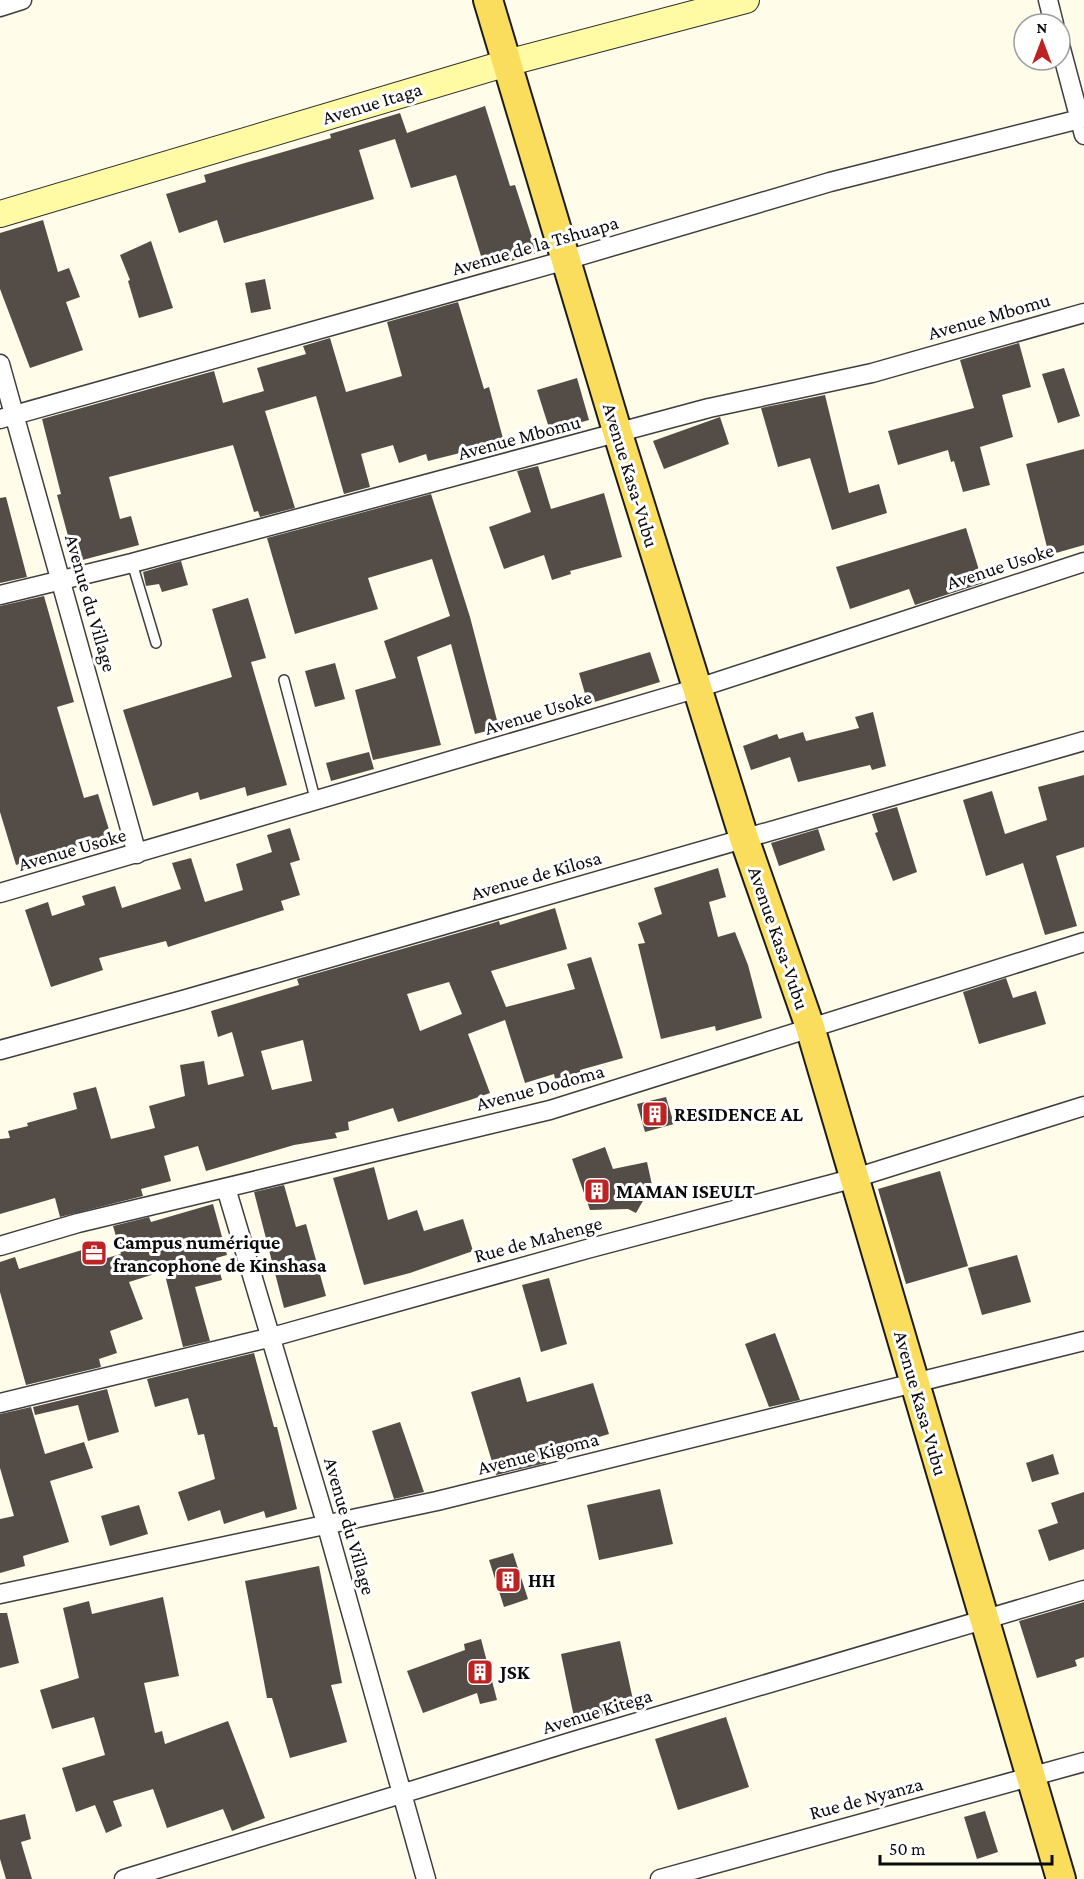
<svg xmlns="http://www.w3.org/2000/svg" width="1084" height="1879" font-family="'Crimson Pro',serif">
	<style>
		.building { fill: #544d47; fill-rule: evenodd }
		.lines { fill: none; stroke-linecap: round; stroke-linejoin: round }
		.lane-casing { stroke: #3e3e3e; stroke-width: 12 }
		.street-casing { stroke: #3e3e3e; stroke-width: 21 }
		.secondary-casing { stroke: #2d2d2d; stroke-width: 28 }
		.primary-casing { stroke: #1c1c1c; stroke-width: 32 }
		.lane { stroke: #fff; stroke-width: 9 }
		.street { stroke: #fff; stroke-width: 18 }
		.secondary { stroke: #fffaa4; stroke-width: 26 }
		.primary { stroke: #fbdd5d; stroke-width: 28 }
		.labels { text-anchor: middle; stroke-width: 6; stroke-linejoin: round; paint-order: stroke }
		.street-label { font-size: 20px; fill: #0b0b0b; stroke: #fff }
		.poi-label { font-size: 20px; font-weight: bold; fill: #0b0b0b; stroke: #fff; text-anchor: start }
	</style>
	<rect width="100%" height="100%" fill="#fffce9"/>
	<path class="building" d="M485 106 510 186 515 185 537 253 485 269 456 175 411 188 395 139 359 150 374 199 224 243 217 220 179 233 166 194 206 182 204 175 331 138 330 134 400 113 407 133Z
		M43 220 58 272 69 268 80 297 66 302 83 350 30 368 0 289V233Z
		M151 241 173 308 139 318 128 281 130 280 120 255Z
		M265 279 271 309 251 313 245 283Z
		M458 302 484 389 489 387 504 442 428 461 426 454 399 463 393 445 361 454 370 487 344 494 316 396 265 411 295 508 260 517 258 511 254 512 233 445 109 477 120 519 131 516 139 545 75 562 57 495 61 494 42 419 214 371 223 403 264 391 257 368 306 354 303 346 330 338 346 392 402 376 387 322Z
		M1019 343 1031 387 1002 395 1013 437 980 447 990 485 963 492 954 461 951 462 948 450 898 465 888 431 974 408 960 360Z
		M1064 368 1080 416 1058 423 1042 374Z
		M577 378 589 420 550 431 537 390Z
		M825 395 849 493 879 484 887 513 832 530 810 458 778 467 761 408Z
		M720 417 729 444 664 469 653 441Z
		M1084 449V545L1049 555 1026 464Z
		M538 466 551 509 604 493 622 557 570 571 571 574 552 580 544 555 504 569 489 527 531 512 517 471Z
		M431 494 470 617 499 728 475 734 451 644 417 657 441 745 373 760 355 690 396 678 384 641 450 616 432 559 368 578 378 609 295 634 267 538Z
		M6 497 27 577 0 583V498Z
		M966 528 983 583 915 605 909 589 850 609 836 567Z
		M181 561 188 585 162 592 159 584 146 586 143 572Z
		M44 596 74 702 57 707 84 798 98 794 111 836 16 865 0 812V606Z
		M248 598 266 658 251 662 287 785 247 796 245 787 200 800 198 792 153 806 123 710 232 677 212 609Z
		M650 652 660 682 588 704 579 673Z
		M335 663 345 699 315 707 305 671Z
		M873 712 886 766 872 770 870 765 798 782 790 757 751 770 743 746 777 734 779 739 803 732 806 741 859 728 855 717Z
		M369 752 374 769 331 781 326 763Z
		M1084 775V847L1056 856 1077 926 1045 935 1023 863 986 876 963 800 992 791 1005 834 1047 820 1038 787Z
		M897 807 917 872 893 881 875 833 878 832 872 814Z
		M290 828 300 860 290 863 300 895 281 901 284 910 168 947 166 941 99 958 103 970 51 987 25 910 48 902 52 916 85 905 82 896 115 886 122 908 181 889 172 863 191 858 205 902 243 890 236 864 272 852 267 835Z
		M818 829 825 850 779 866 771 843Z
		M718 868 726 897 709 902 718 937 735 932 748 965 762 1018 716 1031 715 1026 661 1039 638 944 645 943 638 923 662 914 654 888Z
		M555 908 567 949 491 971 506 1007 575 989 567 964 591 957 623 1058 580 1070V1072L555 1079 554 1074 525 1083 505 1020 468 1034 490 1093 470 1100 398 1122 393 1108 348 1122 349 1130 335 1133 337 1138 294 1145 206 1171 198 1146 164 1156 171 1181 141 1189 143 1196 60 1217 55 1198 0 1214V1139L10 1138 8 1131 28 1126 27 1123 77 1109 73 1093 96 1087 111 1139 155 1128 149 1106 185 1096 180 1065 204 1061 208 1085 244 1076 232 1032 218 1037 211 1011 299 985 297 979 493 923 499 921 500 925ZM449 982 462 1014 420 1031 407 994ZM303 1040 312 1081 272 1090 261 1051Z
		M1006 978 1013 998 1036 991 1046 1024 979 1044 963 992Z
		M666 1097 674 1124 645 1132 637 1104Z
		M605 1147 613 1169 647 1162 652 1185 636 1213 628 1209 590 1210 572 1159Z
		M374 1167 388 1220 417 1210 424 1231 463 1219 473 1251 410 1273 364 1285 333 1178Z
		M940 1171 968 1266 906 1284 878 1189Z
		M284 1185 296 1227 306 1224 326 1296 284 1308 254 1192Z
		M213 1204 227 1255 216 1258 222 1280 195 1287 210 1341 183 1347 164 1271 129 1282 143 1319 110 1331 117 1353 99 1359 101 1367 26 1385 0 1292V1262L15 1257 19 1269 82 1250 86 1264 121 1254 113 1226 149 1217 151 1222Z
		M1017 1255 1031 1302 982 1315 968 1268Z
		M549 1278 567 1344 541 1352 522 1285Z
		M775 1333 800 1400 769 1407 745 1344Z
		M254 1353 274 1427H277L297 1509 266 1518 264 1511 224 1524 220 1510 188 1521 178 1492 215 1479 204 1434 198 1435 188 1398 155 1407 147 1379Z
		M520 1377 527 1402 593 1383 609 1434 543 1454 546 1463 496 1475 471 1392Z
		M107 1389 119 1432 88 1441 78 1405 35 1415 33 1407Z
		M31 1407 45 1454 84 1442 93 1468 50 1481 69 1542 23 1556 25 1566 0 1573V1519L14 1516 0 1468V1414Z
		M400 1422 424 1492 394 1499 372 1431Z
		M1053 1454 1059 1474 1032 1482 1026 1463Z
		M660 1489 673 1544 599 1560 587 1505Z
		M1084 1492V1549L1049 1561 1038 1530 1058 1523 1051 1503Z
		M139 1505 148 1534 110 1546 101 1516Z
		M513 1553 528 1599 504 1607 489 1560Z
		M319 1566 342 1683 331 1685 347 1742 290 1758 272 1698H267L245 1581Z
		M163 1597 179 1676 144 1683 155 1733 162 1731 165 1744 228 1721 265 1818 232 1831 223 1809 167 1828 153 1789 113 1801 122 1826 106 1833 95 1805 76 1812 62 1768 105 1755 94 1717 52 1729 40 1690 79 1678 63 1608 89 1601 92 1614Z
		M1084 1602V1657L1075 1660 1077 1666 1037 1678 1019 1621Z
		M0 1613H7L19 1663 0 1668Z
		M481 1639 497 1700 480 1704 477 1693 423 1713 407 1671 465 1650 464 1644Z
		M620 1641 635 1709 575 1722 561 1654Z
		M726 1717 749 1787 678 1810 655 1739Z
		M985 1811 998 1852 977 1859 964 1817Z
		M25 1814 31 1839 21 1842 32 1879H6L0 1859V1820Z"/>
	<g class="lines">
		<defs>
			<path id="lane" d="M132 563 156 643
				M284 680 316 802"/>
			<path id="street" d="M1048 0 1054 24
				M0 7 22 0
				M1060 45 1084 135
				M0 364 137 854
				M0 419 566 260 830 182 1084 118
				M0 595 132 563 709 408 872 373 1084 313
				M0 893 698 688 1084 562
				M0 1050 183 1000 1084 741
				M226 1188 326 1523 426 1879
				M0 1246 78 1223 550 1110 1084 942
				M0 1403 272 1337 587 1249 855 1178 1084 1106
				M0 1594 437 1501 1084 1341
				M124 1879 577 1740 1084 1590
				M660 1879 1084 1762"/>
			<path id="secondary" d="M0 214 507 63 746 0"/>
			<path id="primary" d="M488 0 618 434 744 838 810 1027 1061 1879"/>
		</defs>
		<use href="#lane" class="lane-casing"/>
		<use href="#street" class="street-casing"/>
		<use href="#secondary" class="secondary-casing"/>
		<use href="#primary" class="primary-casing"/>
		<use href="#lane" class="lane"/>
		<use href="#street" class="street"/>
		<use href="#secondary" class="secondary"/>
		<use href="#primary" class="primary"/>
	</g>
	<defs>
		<symbol id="building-square" viewBox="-11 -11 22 22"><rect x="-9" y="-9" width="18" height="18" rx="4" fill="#bd2322" stroke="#fff"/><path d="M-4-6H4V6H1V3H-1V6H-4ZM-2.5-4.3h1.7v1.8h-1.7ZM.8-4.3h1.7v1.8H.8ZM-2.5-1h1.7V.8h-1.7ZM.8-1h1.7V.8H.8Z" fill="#fff"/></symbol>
		<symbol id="office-square" viewBox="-11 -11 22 22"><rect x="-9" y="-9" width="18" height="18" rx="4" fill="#bd2322" stroke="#fff"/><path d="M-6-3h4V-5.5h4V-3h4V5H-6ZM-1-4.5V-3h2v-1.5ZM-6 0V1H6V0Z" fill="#fff"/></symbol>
	</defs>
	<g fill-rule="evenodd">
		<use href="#building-square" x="640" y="1099" width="30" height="30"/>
		<use href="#building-square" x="582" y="1176" width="30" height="30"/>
		<use href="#office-square" x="79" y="1238" width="30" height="30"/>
		<use href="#building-square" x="493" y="1565" width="30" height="30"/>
		<use href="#building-square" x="465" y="1657" width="30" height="30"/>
	</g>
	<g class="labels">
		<g class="street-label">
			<text transform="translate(372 103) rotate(-17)" y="7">Avenue Itaga</text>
			<text transform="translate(535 245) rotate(-16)" y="7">Avenue de la Tshuapa</text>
			<text transform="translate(989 316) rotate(-16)" y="7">Avenue Mbomu</text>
			<text transform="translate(519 437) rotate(-15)" y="7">Avenue Mbomu</text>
			<text transform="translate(631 475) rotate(73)" y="7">Avenue Kasa-Vubu</text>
			<text transform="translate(1000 566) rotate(-18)" y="7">Avenue Usoke</text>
			<text transform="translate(91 603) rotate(74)" y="7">Avenue du Village</text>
			<text transform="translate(538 712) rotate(-17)" y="7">Avenue Usoke</text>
			<text transform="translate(72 849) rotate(-16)" y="7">Avenue Usoke</text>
			<text transform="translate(536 875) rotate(-16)" y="7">Avenue de Kilosa</text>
			<text transform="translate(779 938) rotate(71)" y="7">Avenue Kasa-Vubu</text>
			<text transform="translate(540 1087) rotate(-15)" y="7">Avenue Dodoma</text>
			<text transform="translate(538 1239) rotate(-15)" y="7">Rue de Mahenge</text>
			<text transform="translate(921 1403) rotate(74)" y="7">Avenue Kasa-Vubu</text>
			<text transform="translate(538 1453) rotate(-14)" y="7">Avenue Kigoma</text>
			<text transform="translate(350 1526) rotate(74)" y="7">Avenue du Village</text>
			<text transform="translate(597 1711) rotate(-17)" y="7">Avenue Kitega</text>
			<text transform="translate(866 1798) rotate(-15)" y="7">Rue de Nyanza</text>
		</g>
		<g class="poi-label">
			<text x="674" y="1121">RESIDENCE AL</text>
			<text x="616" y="1198">MAMAN ISEULT</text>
			<text x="113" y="1249">Campus numérique<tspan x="113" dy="23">francophone de Kinshasa</tspan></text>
			<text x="528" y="1587">HH</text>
			<text x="500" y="1679">JSK</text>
		</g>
	</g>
	<g transform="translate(1042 42)"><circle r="28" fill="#ffffff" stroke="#9d9d9d" stroke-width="1.5"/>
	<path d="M0-4.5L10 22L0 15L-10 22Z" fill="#bd2322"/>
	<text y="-9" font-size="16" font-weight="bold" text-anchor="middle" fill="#0b0b0b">N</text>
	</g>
	<path d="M880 1855v9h172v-9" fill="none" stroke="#0b0b0b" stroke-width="3"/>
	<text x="889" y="1855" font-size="18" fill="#0b0b0b" stroke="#ffffff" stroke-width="4.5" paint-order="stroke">50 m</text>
</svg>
